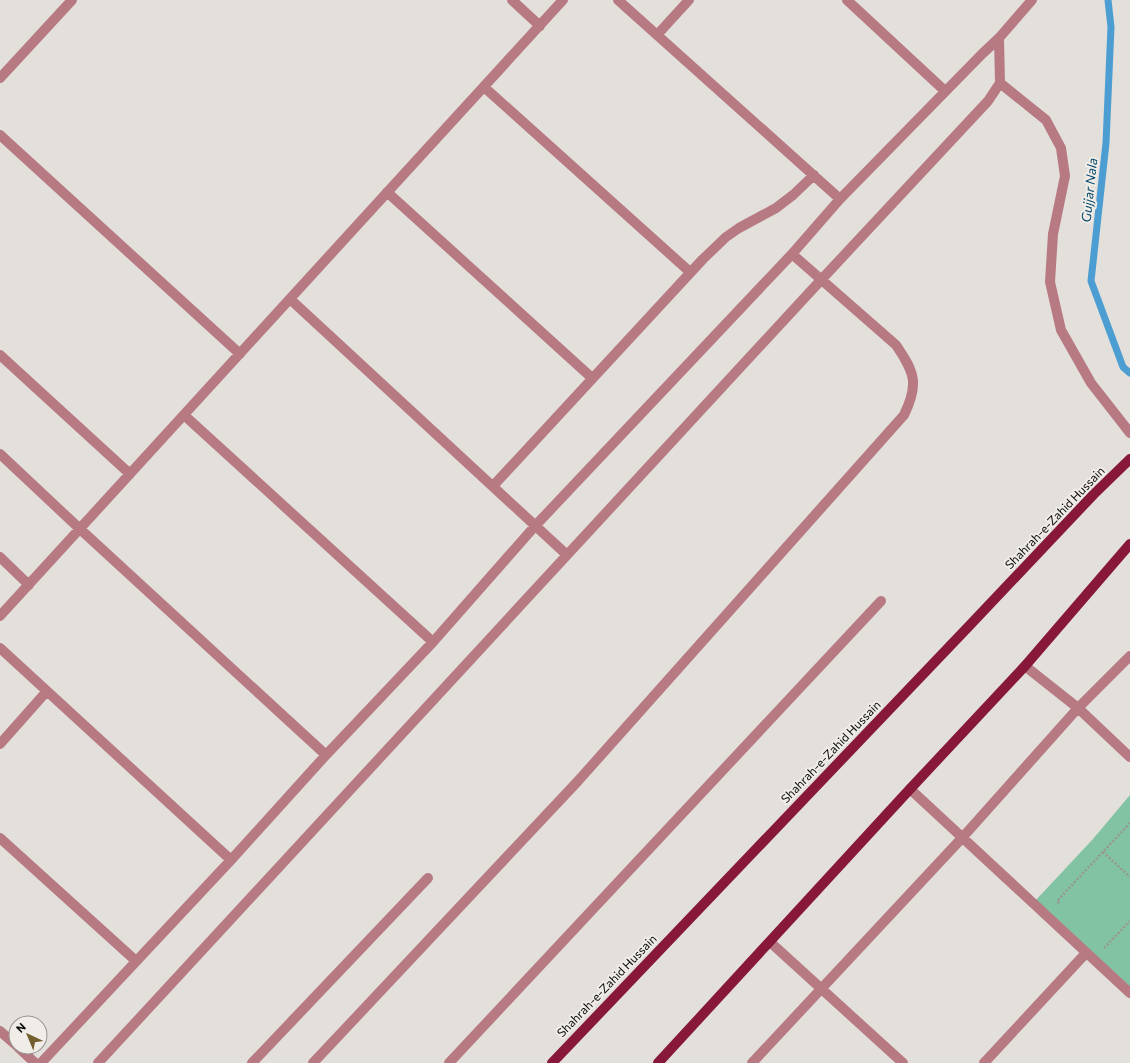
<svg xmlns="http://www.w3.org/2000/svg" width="1130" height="1063" font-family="Commissioner,sans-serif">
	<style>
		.green { fill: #82c3a4 }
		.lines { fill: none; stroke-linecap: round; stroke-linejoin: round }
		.stream { stroke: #4c9ed2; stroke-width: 7 }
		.path { stroke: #989592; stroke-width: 2.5; stroke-dasharray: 2 2; stroke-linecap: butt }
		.minor { stroke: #b77a83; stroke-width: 10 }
		.major { stroke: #87183a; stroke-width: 10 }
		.labels { text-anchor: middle; stroke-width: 4; stroke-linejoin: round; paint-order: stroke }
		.street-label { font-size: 12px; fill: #0f0e0c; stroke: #f0ece8 }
		.water-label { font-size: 13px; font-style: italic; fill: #02476a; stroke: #f0ece8 }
	</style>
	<rect width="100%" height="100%" fill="#e3dfdb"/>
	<path class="green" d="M1130 795V989L1035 901 1093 839Z"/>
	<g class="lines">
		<path class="stream" d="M1108 0 1111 27 1106 143 1091 281 1123 367 1130 373"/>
		<path class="path" d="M1103 852 1130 877
			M1059 903 1057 901 1130 823
			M1104 948 1130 921"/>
		<path class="minor" d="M512 0 540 26
			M618 0 840 199
			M847 0 945 91
			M657 35 689 0
			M0 78 72 0
			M1000 83 1046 120 1061 148 1065 176 1053 234 1050 282 1061 330 1091 383 1130 433
			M484 87 690 272
			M0 135 240 354
			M387 192 592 378
			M290 299 567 555
			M0 355 130 474
			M184 415 433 642
			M0 454 80 529 326 755
			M493 486 703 259 726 237 739 228 776 208 793 195 814 175
			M0 557 29 585
			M0 616 563 0
			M0 648 231 860
			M1025 666 1078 708 1130 757
			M0 744 47 691
			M910 789 1130 993
			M0 838 136 961
			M770 942 903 1063
			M0 1031 16 1045
			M18 1047 35 1063
			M41 1063 231 860 326 755 433 642 535 526 792 254 840 199 982 54 999 38 1032 0
			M98 1063 821 280 988 101 1000 83 999 38
			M252 1063 428 878
			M313 1063 578 781 904 415C919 384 915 373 896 345L792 254
			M449 1063 881 601
			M752 1063 962 838 1078 708 1130 656
			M984 1063 1086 953"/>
		<path class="major" d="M552 1063 970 625 1094 494 1130 459
			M658 1063 910 789 1025 666 1130 544"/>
	</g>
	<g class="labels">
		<g class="street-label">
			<text transform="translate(1055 518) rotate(-46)" y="4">Shahrah-e-Zahid Hussain</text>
			<text transform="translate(831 752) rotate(-46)" y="4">Shahrah-e-Zahid Hussain</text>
			<text transform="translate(607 986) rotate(-46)" y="4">Shahrah-e-Zahid Hussain</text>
		</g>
		<g class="water-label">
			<text transform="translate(1089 190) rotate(-84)" y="5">Gujjar Nala</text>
		</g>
	</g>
	<g transform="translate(28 1035) rotate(316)"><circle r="19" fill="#f0ece8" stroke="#969390"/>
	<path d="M0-3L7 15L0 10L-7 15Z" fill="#735e2d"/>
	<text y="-6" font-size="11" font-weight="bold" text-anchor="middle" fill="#0f0e0c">N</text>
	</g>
</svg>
